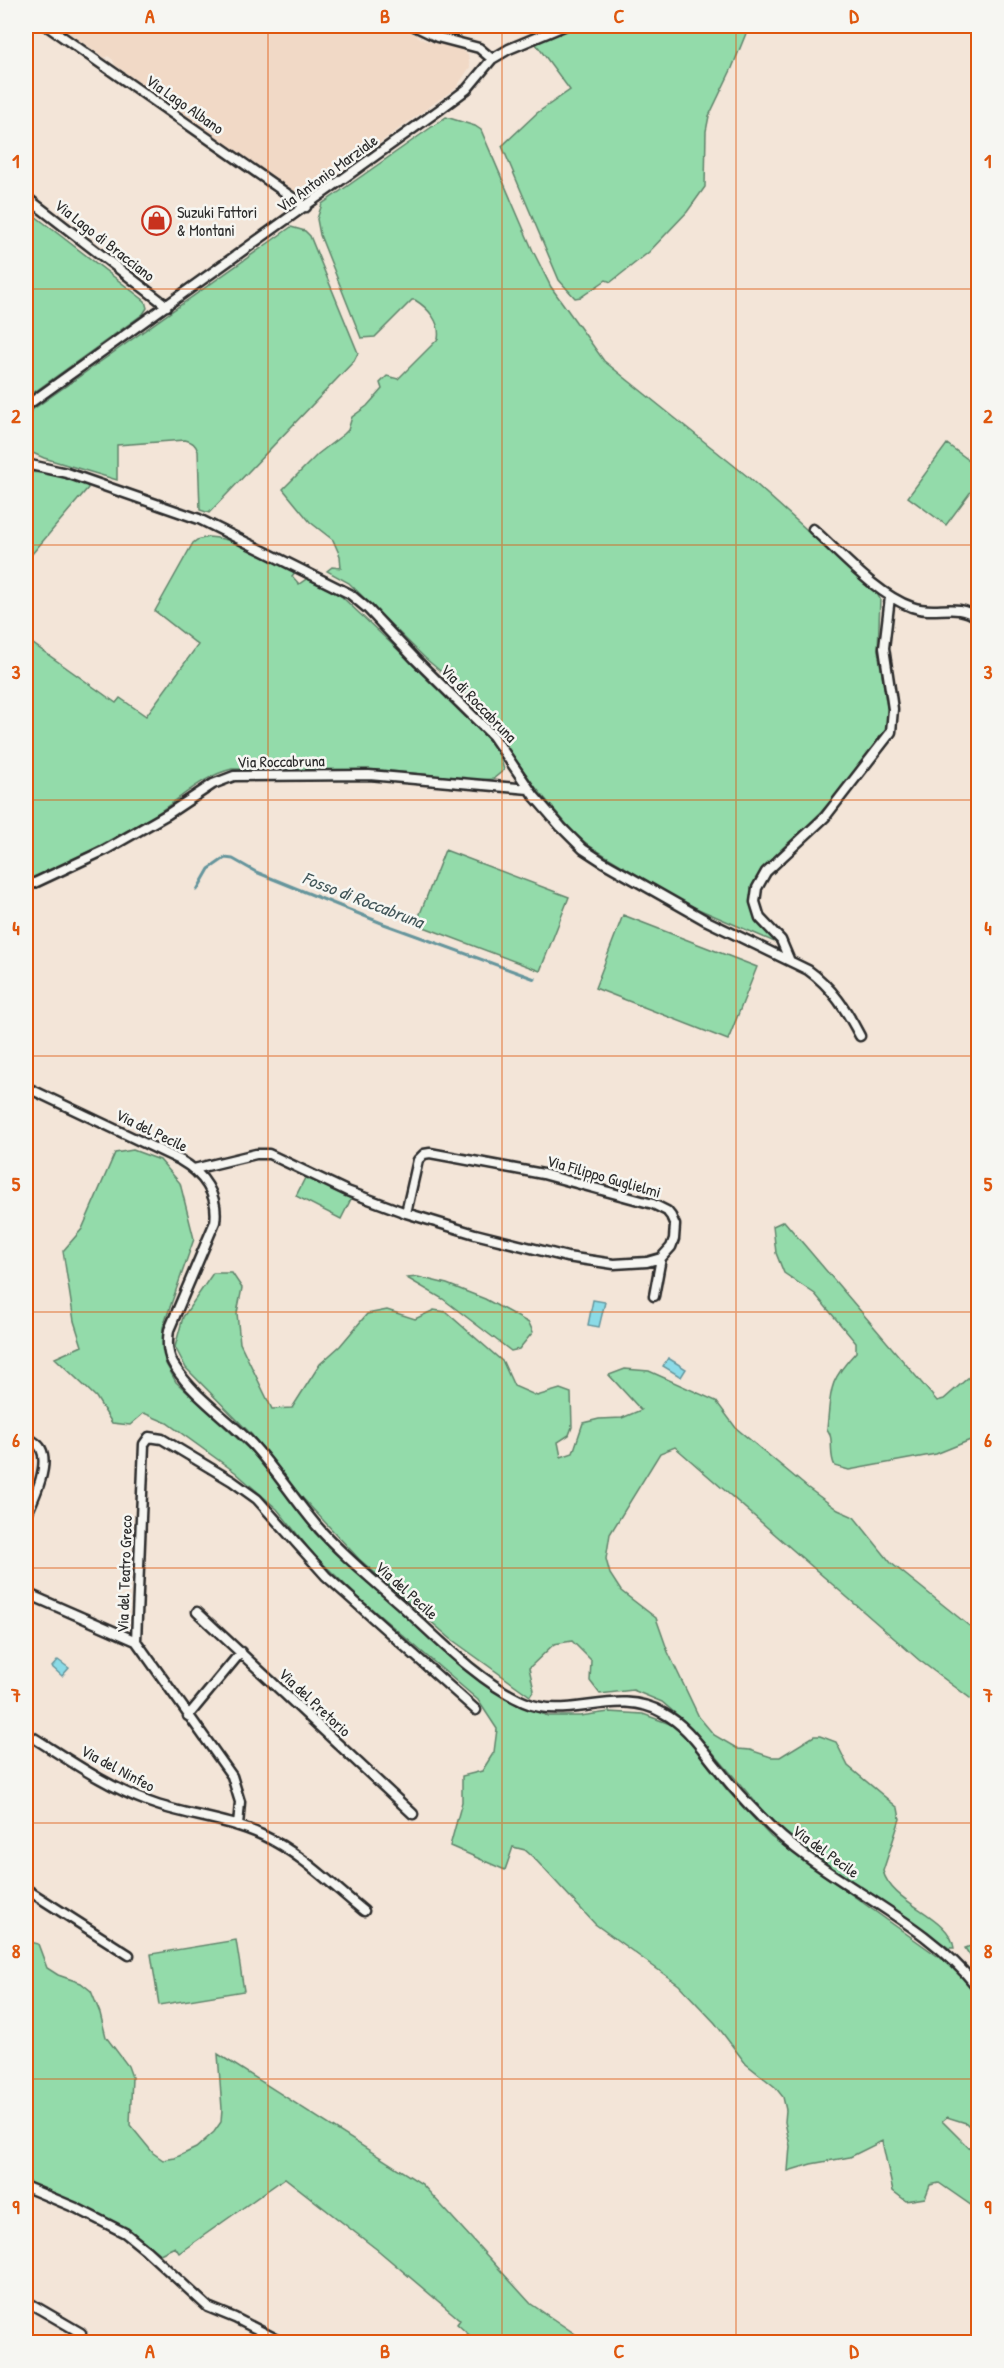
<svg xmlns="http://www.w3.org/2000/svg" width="1004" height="2368" font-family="'Patrick Hand',sans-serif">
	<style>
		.built { fill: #f1d9c6 }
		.green { fill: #93dbaa; stroke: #5f836a; stroke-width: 1.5 }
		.water { fill: #8bdbe7; stroke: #65959c; stroke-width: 1.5 }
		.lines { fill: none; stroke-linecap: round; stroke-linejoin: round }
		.stream { stroke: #65959c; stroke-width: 3 }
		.street-casing { stroke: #2b2b2b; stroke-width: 13 }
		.street { stroke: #f6f6f2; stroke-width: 8 }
		.grid { fill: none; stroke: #df570e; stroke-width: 1.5; stroke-opacity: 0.55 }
		.labels { text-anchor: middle; stroke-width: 5; stroke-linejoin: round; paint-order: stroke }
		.street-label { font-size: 16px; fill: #2b2b2b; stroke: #f6f6f2 }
		.poi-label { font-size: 16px; fill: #2b2b2b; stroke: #f6f6f2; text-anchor: start }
		.water-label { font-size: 18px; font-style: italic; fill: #43575a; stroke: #f6f6f2 }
		.neatline { fill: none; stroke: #df570e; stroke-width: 2 }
		.grid-label { font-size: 20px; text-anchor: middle; font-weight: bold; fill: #df570e }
	</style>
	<rect width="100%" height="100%" fill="#f3e5d8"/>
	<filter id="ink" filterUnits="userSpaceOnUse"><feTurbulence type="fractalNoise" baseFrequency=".0167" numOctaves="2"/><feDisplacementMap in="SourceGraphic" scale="12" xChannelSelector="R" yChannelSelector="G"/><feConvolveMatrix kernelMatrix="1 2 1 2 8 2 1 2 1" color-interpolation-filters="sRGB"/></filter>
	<g filter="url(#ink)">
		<path class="built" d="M59 26H401L424 40 462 50 468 54 470 67 456 88 447 94 309 194 303 195 297 193 115 65 113 60 108 56 105 58Z"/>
		<path class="green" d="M573 26H749L732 68 709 116 706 131 705 187 687 212 649 252 611 282 606 280 581 297 575 298 559 280 502 146 537 113 570 90 536 44 539 40Z
			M446 117 475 126 481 130 533 251 551 287 604 361 747 476 876 592 880 599 878 650 889 719 885 732C865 760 844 787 821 812 804 831 759 864 753 886 746 911 762 925 778 941L777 943 682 902 591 847 574 833 536 788 480 709 461 689 425 658 349 583 327 571 332 567 341 568 340 556 333 540 310 522 283 489 318 454 344 434 348 430 352 417 367 406 382 389 380 383 387 376 398 379 438 339C441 322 428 308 415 300H412L375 337 361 338 320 235 317 219 322 204Z
			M26 209 145 301 147 308 143 314 26 398Z
			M291 227 305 231 310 236 358 353 354 361 209 513 200 510 198 451C195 444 193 442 185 440L117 445V480L44 458 26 450V418L32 410Z
			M947 444 978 467V482L946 525 908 497Z
			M26 472 49 473 87 485 88 488 26 561Z
			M208 537C239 538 268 558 296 571L292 576 299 584 308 578 341 596 467 715 499 752 504 770 493 779 478 780 381 770 232 769C202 776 179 800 153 816 111 840 69 863 26 884V639L116 703 120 698 146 716 198 645 155 611 193 543 197 540Z
			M445 850 569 897 540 971 416 924Z
			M623 915 757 967 728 1040 595 988Z
			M133 1150 160 1160 180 1183 194 1239 163 1327 165 1362 176 1382 254 1454 290 1496 315 1533 476 1678 519 1706 548 1716H580L609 1712 643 1714 678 1727 727 1790 771 1837 964 1975 978 1994V2135L966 2123 947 2117 942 2121 978 2157V2210L939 2183 930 2185 925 2198 906 2201 893 2191 882 2141 850 2157 811 2164 788 2171 790 2146 785 2122 786 2110 783 2097 775 2087 746 2064 715 2023 679 1985 595 1924 534 1858 525 1850 513 1847 505 1870 450 1846 462 1802V1776L482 1771 494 1752 497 1729 478 1700 357 1596 314 1555 277 1509 235 1472 167 1423 144 1413 130 1425 112 1423 96 1397 55 1358 82 1346 74 1321 63 1251 82 1229 115 1153Z
			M306 1176 351 1199 341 1219 296 1196Z
			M784 1221 937 1401 944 1399 978 1369V1444L973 1439 936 1454 849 1470 835 1466C828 1454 835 1439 827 1429 831 1389 828 1382 856 1352V1343L815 1294 784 1273 776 1253 773 1226Z
			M213 1273H232L242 1288 237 1313 240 1343 272 1409 292 1408 320 1364 340 1346 367 1314 387 1310 415 1319 434 1310 446 1312 503 1362 514 1386 537 1396 560 1389 571 1393 572 1427 569 1435 558 1442 561 1457 573 1453 583 1423 599 1419 622 1418 641 1410 609 1375 625 1369 649 1371 716 1401 736 1428 808 1488 838 1510 854 1517 891 1563 978 1633V1704L919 1660 675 1447 660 1453 610 1534 606 1559 610 1574 621 1591 656 1618 668 1652 699 1717 714 1735 738 1749 750 1750 771 1757H780L814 1736H820L836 1742 848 1766 898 1808 900 1819 883 1871C892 1905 950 1915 954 1948H949L783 1834 691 1727 662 1702 633 1690 600 1694 590 1681 591 1660 572 1641 554 1644 529 1668 534 1690 530 1696 451 1639 359 1559 298 1493 252 1435 186 1368 175 1347 183 1317Z
			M418 1277 447 1284 485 1299 529 1323 533 1332 519 1349 511 1351 443 1299 407 1278Z
			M236 1940 244 1991 159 2005 151 1954Z
			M26 1941 38 1944 47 1968 58 1975 81 1983 91 1991 100 2013 106 2037 128 2066 132 2077 130 2125 153 2153 163 2160 175 2158 196 2148 214 2132 221 2122 222 2109 218 2054 422 2184 531 2304 587 2342H477L457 2324 460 2320 458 2318 379 2251 285 2178 179 2253 175 2247 160 2254 131 2231 56 2194 26 2183Z
			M978 1943V1962L972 1959 965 1948Z"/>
		<path class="water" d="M593 1300 605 1302 599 1327 588 1325Z
			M668 1358 686 1369 681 1377 663 1366Z
			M58 1660 69 1668 62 1676 52 1667Z"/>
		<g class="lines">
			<path class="stream" d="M197 890 209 869 225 858 233 859 256 872 384 924 535 979"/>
			<defs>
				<path id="street" d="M47 26 306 207
					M414 26 437 37 479 48 492 59 509 49 564 26
					M26 197 167 306
					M26 406 439 110 467 89 492 59
					M26 464 67 473 199 519 350 594 368 609 416 660 493 736 534 796 561 827 583 849 603 862 707 921 808 970C832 987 847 1011 860 1036
					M813 529C840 553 877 595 912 607 937 616 955 601 978 618
					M26 887 105 850 168 814 213 784 234 776 369 775 529 789
					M789 959 781 940 760 918 755 902 757 888 766 872 825 817 891 732 893 709 884 648 890 597
					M26 1087 180 1160C203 1173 219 1195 215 1222L169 1330C167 1343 167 1355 175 1367 194 1397 227 1418 252 1444 275 1469 294 1499 316 1525 341 1554 372 1579 400 1604 435 1636 480 1683 524 1702 569 1722 617 1686 663 1713 688 1726 702 1750 720 1771 732 1787 746 1802 760 1816 824 1884 920 1914 978 1988
					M194 1169 256 1154H269L347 1191 406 1213 475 1234 567 1257 614 1264 647 1262 661 1258 671 1247 674 1239 675 1225 671 1216 667 1211 653 1204 543 1174 430 1153 424 1154 418 1160 406 1213
					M654 1296 661 1258
					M26 1437C31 1440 38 1443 41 1449 50 1466 33 1500 26 1516
					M26 1593 136 1641
					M197 1612 413 1814
					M188 1716 241 1652
					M26 1733C65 1757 105 1786 149 1802 186 1816 226 1818 262 1835 301 1853 332 1885 364 1911
					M238 1826 240 1802 232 1776 136 1641 144 1444 149 1437 162 1439 232 1481 257 1499 326 1576 476 1710
					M26 1889 129 1955
					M26 2187 76 2208 125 2233 146 2250 208 2307 235 2318 282 2342
					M26 2301 81 2333"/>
			</defs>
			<use href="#street" class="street-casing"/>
			<use href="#street" class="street"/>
		</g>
	</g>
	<path class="grid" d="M268 26V2342M502 26V2342M736 26V2342M26 289H978M26 545H978M26 800H978M26 1056H978M26 1312H978M26 1568H978M26 1823H978M26 2079H978"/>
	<defs>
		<symbol id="shop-ring" viewBox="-11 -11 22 22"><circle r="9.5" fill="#f6f6f2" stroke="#c8321e" stroke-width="1.5"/><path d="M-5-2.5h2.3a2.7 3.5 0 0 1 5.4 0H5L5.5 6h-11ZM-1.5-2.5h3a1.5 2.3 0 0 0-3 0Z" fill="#c8321e"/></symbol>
	</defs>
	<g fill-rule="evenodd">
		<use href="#shop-ring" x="140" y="204" width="33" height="33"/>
	</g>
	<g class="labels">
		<g class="street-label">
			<text transform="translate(185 104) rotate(35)" y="6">Via Lago Albano</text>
			<text transform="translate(327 173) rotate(-36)" y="6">Via Antonio Marziale</text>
			<text transform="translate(105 240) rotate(38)" y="6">Via Lago di Bracciano</text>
			<text transform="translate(479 703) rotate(46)" y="6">Via di Roccabruna</text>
			<text transform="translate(281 761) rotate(-1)" y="6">Via Roccabruna</text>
			<text transform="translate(152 1130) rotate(26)" y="6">Via del Pecile</text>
			<text transform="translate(604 1176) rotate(16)" y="6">Via Filippo Guglielmi</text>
			<text transform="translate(124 1574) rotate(-88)" y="6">Via del Teatro Greco</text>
			<text transform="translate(407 1590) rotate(42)" y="6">Via del Pecile</text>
			<text transform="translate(315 1702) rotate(43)" y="6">Via del Pretorio</text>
			<text transform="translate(118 1768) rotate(28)" y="6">Via del Ninfeo</text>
			<text transform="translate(826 1851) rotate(36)" y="6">Via del Pecile</text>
		</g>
		<g class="poi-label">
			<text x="177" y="218">Suzuki Fattori<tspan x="177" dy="18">&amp; Montani</tspan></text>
		</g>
		<g class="water-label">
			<text transform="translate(363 900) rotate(21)" y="6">Fosso di Roccabruna</text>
		</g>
	</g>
	<rect width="1004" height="2368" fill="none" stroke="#f6f6f2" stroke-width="66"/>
	<rect x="33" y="33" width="938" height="2302" class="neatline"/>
	<g class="grid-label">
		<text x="150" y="23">A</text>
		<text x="385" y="23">B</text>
		<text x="619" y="23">C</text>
		<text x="854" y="23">D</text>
		<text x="16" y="168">1</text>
		<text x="988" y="168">1</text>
		<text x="16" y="423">2</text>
		<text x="988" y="423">2</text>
		<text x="16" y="679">3</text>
		<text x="988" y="679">3</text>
		<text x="16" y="935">4</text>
		<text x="988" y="935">4</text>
		<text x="16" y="1191">5</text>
		<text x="988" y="1191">5</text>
		<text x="16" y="1447">6</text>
		<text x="988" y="1447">6</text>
		<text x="16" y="1702">7</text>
		<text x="988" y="1702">7</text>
		<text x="16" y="1958">8</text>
		<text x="988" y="1958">8</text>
		<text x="16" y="2214">9</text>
		<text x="988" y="2214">9</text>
		<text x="150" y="2358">A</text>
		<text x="385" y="2358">B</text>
		<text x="619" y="2358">C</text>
		<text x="854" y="2358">D</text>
	</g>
</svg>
